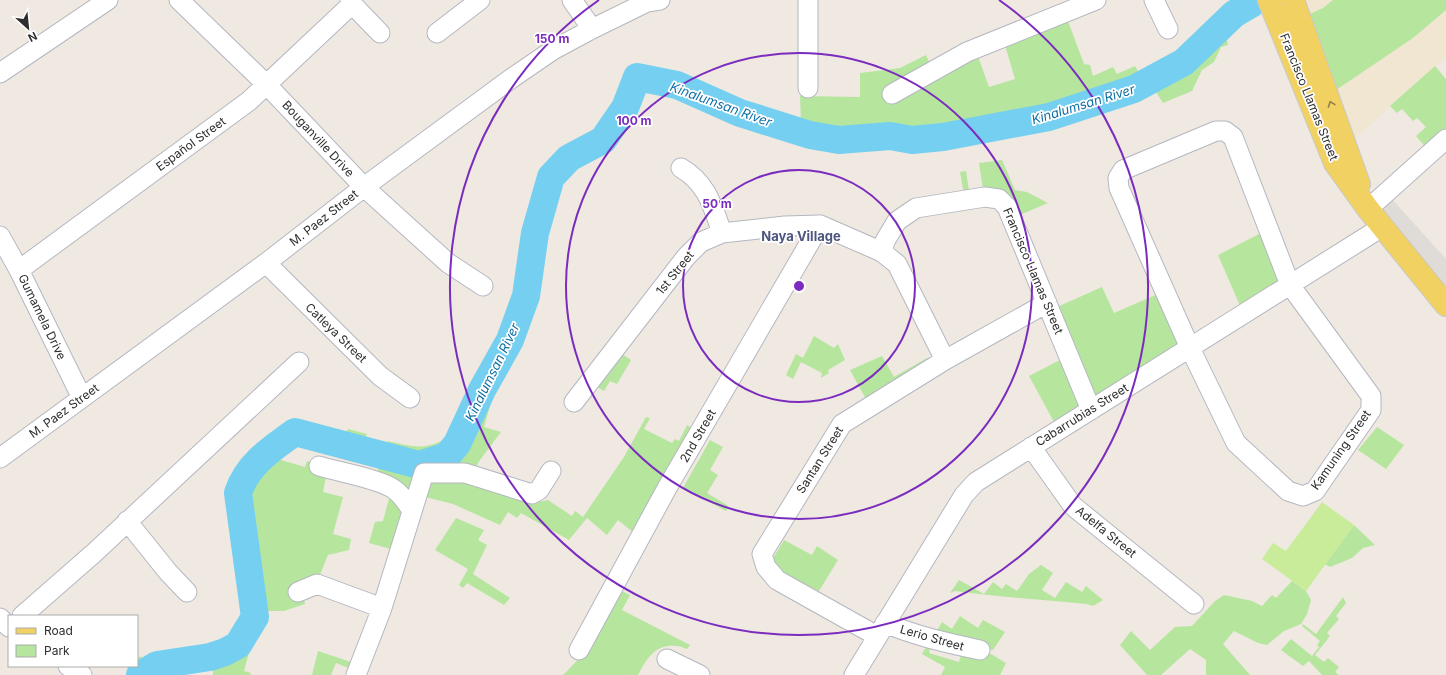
<svg xmlns="http://www.w3.org/2000/svg" width="1446" height="675" font-family="Inter,sans-serif">
	<style>
		.education { fill: #f0e6d1 }
		.green { fill: #b6e59e }
		.pitch { fill: #c9ec9a }
		.plaza { fill: #dfdcd8 }
		.lines { fill: none; stroke-linecap: round; stroke-linejoin: round }
		.river { stroke: #75cff0; stroke-width: 28 }
		.minor-casing { stroke: #b4b7c1; stroke-width: 21 }
		.major-casing { stroke: #c9c9c9; stroke-width: 24 }
		.minor { stroke: #fff; stroke-width: 19 }
		.major { stroke: #f2d163; stroke-width: 22 }
		.oneway { stroke: #908048 }
		.ring { fill: none; stroke: #7b2cbf; stroke-width: 2 }
		.labels { text-anchor: middle; stroke-width: 3.5; stroke-linejoin: round; paint-order: stroke }
		.street-label { font-size: 12px; fill: #2e2e2e; stroke: #fff }
		.water-label { font-size: 13px; font-style: italic; fill: #0d6fa3; stroke: #fff }
		.neighbourhood-label { font-size: 13px; font-weight: bold; fill: #4d5680; stroke: #fff }
		.centre { fill: #7b2cbf; stroke: #fff; stroke-width: 2 }
		.ring-label { font-size: 12px; text-anchor: middle; font-weight: bold; fill: #7b2cbf; stroke: #fff; stroke-width: 3.5; stroke-linejoin: round; paint-order: stroke }
	</style>
	<rect width="100%" height="100%" fill="#efe9e1"/>
	<path class="education" d="M1305 0H1446V57L1353 140Z"/>
	<path class="green" d="M1234 0H1258L1249 5 1247 12 1225 30 1228 45 1221 47 1214 62 1202 70 1192 91 1163 103 1154 89H1146L1103 107 1014 129 1015 137 964 141 961 134 912 140 890 136 880 137 865 146 820 149 779 132 783 118 801 122 800 96 860 97V73L900 68 926 55 934 74 976 51 989 87 1015 79 1004 42 1042 33 1068 21 1084 64 1090 65 1093 76 1113 67 1117 74 1135 66 1139 73C1150 65 1163 62 1175 55 1196 44 1223 20 1234 0Z
		M1333 0H1446V10L1413 38 1336 90 1310 14 1323 8Z
		M1435 66 1446 79V133L1428 150 1416 136 1426 127 1417 118 1413 121 1402 109 1397 113 1390 106Z
		M1002 160 1015 190 1027 192 1048 203 1022 214 1008 197 964 194 960 172 966 171 969 191 983 190 979 163Z
		M1265 231 1286 280 1241 308 1218 255Z
		M515 283 536 285C532 310 521 333 509 355L503 353 487 384 495 388 484 427 501 432 480 460 475 468 423 470 398 551 369 543 375 522 383 521 393 484 376 477 381 460 297 436 274 458 305 467 307 461 328 466 323 492 343 497 333 534 351 539 349 550 328 555 317 582 302 586 305 604 284 611H257L238 504 228 488 249 466 268 440 295 421 346 432 348 429 367 434 364 442 387 444V441C408 445 421 451 441 441 454 434 497 340 506 320L512 305Z
		M1102 287 1114 313 1160 293 1182 342 1097 399 1057 307Z
		M814 336 834 348 838 344 845 360 828 370 829 373 821 378 822 373 801 362 793 379 786 375 796 354 803 358Z
		M622 354 631 360 617 384 610 381 604 391 597 387Z
		M882 356 894 377 927 358 930 362 867 401 850 370Z
		M1060 360 1084 406 1054 422 1029 376Z
		M646 417 650 418 644 429 672 443 675 439 679 441 687 425 695 430 646 543 618 520 607 535 587 518 569 540 521 513 517 518 508 512 500 525 453 504 421 496 428 480 471 479 495 493 521 496 538 502 548 500 572 516 575 511 583 517 624 457Z
		M1377 427 1404 445 1386 469 1358 450Z
		M710 440 723 447 710 470 718 475 707 493 727 505 728 507 726 511 683 488Z
		M456 518 484 530 478 540 487 545 473 574 510 598 504 605 467 583 463 588 459 585 468 569 435 550Z
		M1354 525 1375 545 1363 548 1352 558 1330 567 1325 564Z
		M784 540 812 555 817 546 838 560 819 591 777 571 772 560Z
		M1041 565 1053 573 1042 590 1055 598 1066 582 1082 592 1086 586 1103 600 1093 606 1087 604C1043 600 999 597 955 591L950 593 959 580 984 594 993 582 1002 589 1006 584 1017 591 1029 574Z
		M1292 581 1306 591 1311 600 1307 614 1301 624 1284 631 1267 645 1258 643 1234 631 1223 644 1250 675H1206V660L1190 649 1161 675H1147L1120 645 1131 631 1150 650 1175 627 1192 626 1215 601 1224 595 1252 601 1262 606 1272 595 1276 598Z
		M620 590 630 595 622 610 690 645 687 649C677 644 661 644 652 654 646 659 642 668 638 675H563C590 650 604 623 620 590Z
		M1343 597 1346 603 1336 616 1339 619 1327 633 1330 636 1315 655 1324 662 1328 658 1339 667 1335 672 1339 675H1322L1309 661 1303 666 1281 650 1291 639 1312 656 1319 647 1317 645 1320 641 1302 626 1303 624 1316 634Z
		M960 616 978 628 983 620 1005 632 993 650 933 637 942 622 952 629Z
		M929 641 931 642 929 653 959 662 962 651 991 654 1006 663 1000 675H941L945 667 922 654Z
		M250 649 244 671 251 673 250 675H213V658Z
		M318 651 354 663 351 669 336 663 331 675H312Z
		M140 656 147 662 177 657 178 675H127L133 666H137V661Z"/>
	<path class="pitch" d="M1322 502 1354 525 1306 591 1262 559 1273 543 1286 551Z"/>
	<path class="plaza" d="M1390 197 1446 259V301L1371 213Z"/>
	<g class="lines">
		<path class="river" d="M140 675 157 665 210 657 225 652 238 645 255 617 238 493C247 465 271 449 295 432L419 465 447 456 457 444 482 390 510 340 526 296 535 233 551 177 569 158 603 140 625 108 637 77 677 85 740 113 810 135 839 140 890 136 912 140 943 137 1049 117 1134 89 1184 62 1234 14 1251 4 1254 0"/>
		<defs>
			<path id="minor" d="M179 0 267 85 364 187 448 263 483 286
				M350 0 352 4 380 33
				M572 0 592 29
				M1154 0 1168 29
				M437 33 480 0
				M0 73 108 0
				M808 88V0
				M892 94 967 52 1096 0
				M1216 131H1225L1233 137 1290 285 1371 396V410L1315 491 1303 496 1288 491 1236 443 1190 348 1119 188 1118 178 1123 170Z
				M681 168C707 183 713 207 722 233
				M1368 209 1446 139
				M0 236 19 270 82 398
				M882 252 885 241 897 221 916 208 985 197 999 199 1007 207 1091 410
				M266 263 380 376 410 398
				M19 270 249 101 352 4
				M574 402 686 257 701 242 722 233 785 226 820 225 882 252 897 264 945 360
				M1031 447 1073 506 1194 604
				M0 458 266 263 364 187 512 78 553 50 592 29 647 2 660 0
				M319 466C338 472 381 479 395 490 402 495 406 502 411 509
				M127 521 168 572 187 592
				M298 592 317 584 382 608
				M22 616 94 553 299 362
				M0 618 9 627
				M885 623C916 636 947 643 980 650
				M877 636 777 580 766 567 762 554 842 424 945 360 1047 303
				M579 650 667 488 820 225
				M667 659 700 675
				M68 666 82 675
				M356 675 382 608 424 473H465L532 494 539 490 551 471
				M854 675 964 495 976 482 1382 227"/>
			<path id="major" d="M1269 0 1335 163 1368 209 1446 305
				M1293 0 1359 184"/>
		</defs>
		<use href="#minor" class="minor-casing"/>
		<use href="#major" class="major-casing"/>
		<use href="#minor" class="minor"/>
		<use href="#major" class="major"/>
	</g>
	<defs><path id="oneway-chevron" d="M-2-3.5L2.5 0L-2 3.5" fill="none" stroke-width="1.6" stroke-linecap="round" stroke-linejoin="round"/></defs>
	<use class="oneway" href="#oneway-chevron" transform="translate(1331 104) rotate(-110)"/>
	<g class="ring">
		<circle cx="799" cy="286" r="116"/>
		<circle cx="799" cy="286" r="233"/>
		<path d="M999 0A349 349 0 1 1 599 0"/>
	</g>
	<g class="labels">
		<g class="street-label">
			<text transform="translate(1309 97) rotate(68)" y="4">Francisco Llamas Street</text>
			<text transform="translate(318 139) rotate(47)" y="4">Bouganville Drive</text>
			<text transform="translate(191 144) rotate(-36)" y="4">Español Street</text>
			<text transform="translate(324 218) rotate(-38)" y="4">M. Paez Street</text>
			<text transform="translate(1033 271) rotate(67)" y="4">Francisco Llamas Street</text>
			<text transform="translate(675 273) rotate(-51)" y="4">1st Street</text>
			<text transform="translate(42 317) rotate(64)" y="4">Gumamela Drive</text>
			<text transform="translate(336 333) rotate(44)" y="4">Catleya Street</text>
			<text transform="translate(64 411) rotate(-36)" y="4">M. Paez Street</text>
			<text transform="translate(1082 415) rotate(-32)" y="4">Cabarrubias Street</text>
			<text transform="translate(698 436) rotate(-60)" y="4">2nd Street</text>
			<text transform="translate(1341 450) rotate(-55)" y="4">Kamuning Street</text>
			<text transform="translate(820 460) rotate(-58)" y="4">Santan Street</text>
			<text transform="translate(1106 532) rotate(39)" y="4">Adelfa Street</text>
			<text transform="translate(932 638) rotate(16)" y="4">Lerio Street</text>
		</g>
		<g class="water-label">
			<text transform="translate(721 104) rotate(20)" y="5">Kinalumsan River</text>
			<text transform="translate(1083 104) rotate(-17)" y="5">Kinalumsan River</text>
			<text transform="translate(492 372) rotate(-64)" y="5">Kinalumsan River</text>
		</g>
		<g class="neighbourhood-label">
			<text x="801" y="241">Naya Village</text>
		</g>
	</g>
	<circle cx="799" cy="286" r="6" class="centre"/>
	<g class="ring-label">
		<text x="552" y="43">150 m</text>
		<text x="634" y="125">100 m</text>
		<text x="717" y="208">50 m</text>
	</g>
	<rect x="8" y="615" width="130" height="52" fill="#ffffff" stroke="#ababab"/>
	<rect x="16" y="628" width="20" height="6" fill="#f2d163" stroke="#ababab"/>
	<text x="44" y="635" font-size="12" fill="#2e2e2e">Road</text>
	<rect x="16" y="645" width="20" height="12" fill="#b6e59e" stroke="#ababab"/>
	<text x="44" y="655" font-size="12" fill="#2e2e2e">Park</text>
	<g transform="translate(28 28) rotate(153)" stroke="#ffffff" stroke-width="3" paint-order="stroke">
	<path d="M0-3L7 15L0 10L-7 15Z" fill="#2e2e2e"/>
	<text y="-6" font-size="11" font-weight="bold" text-anchor="middle" fill="#2e2e2e">N</text>
	</g>
</svg>
